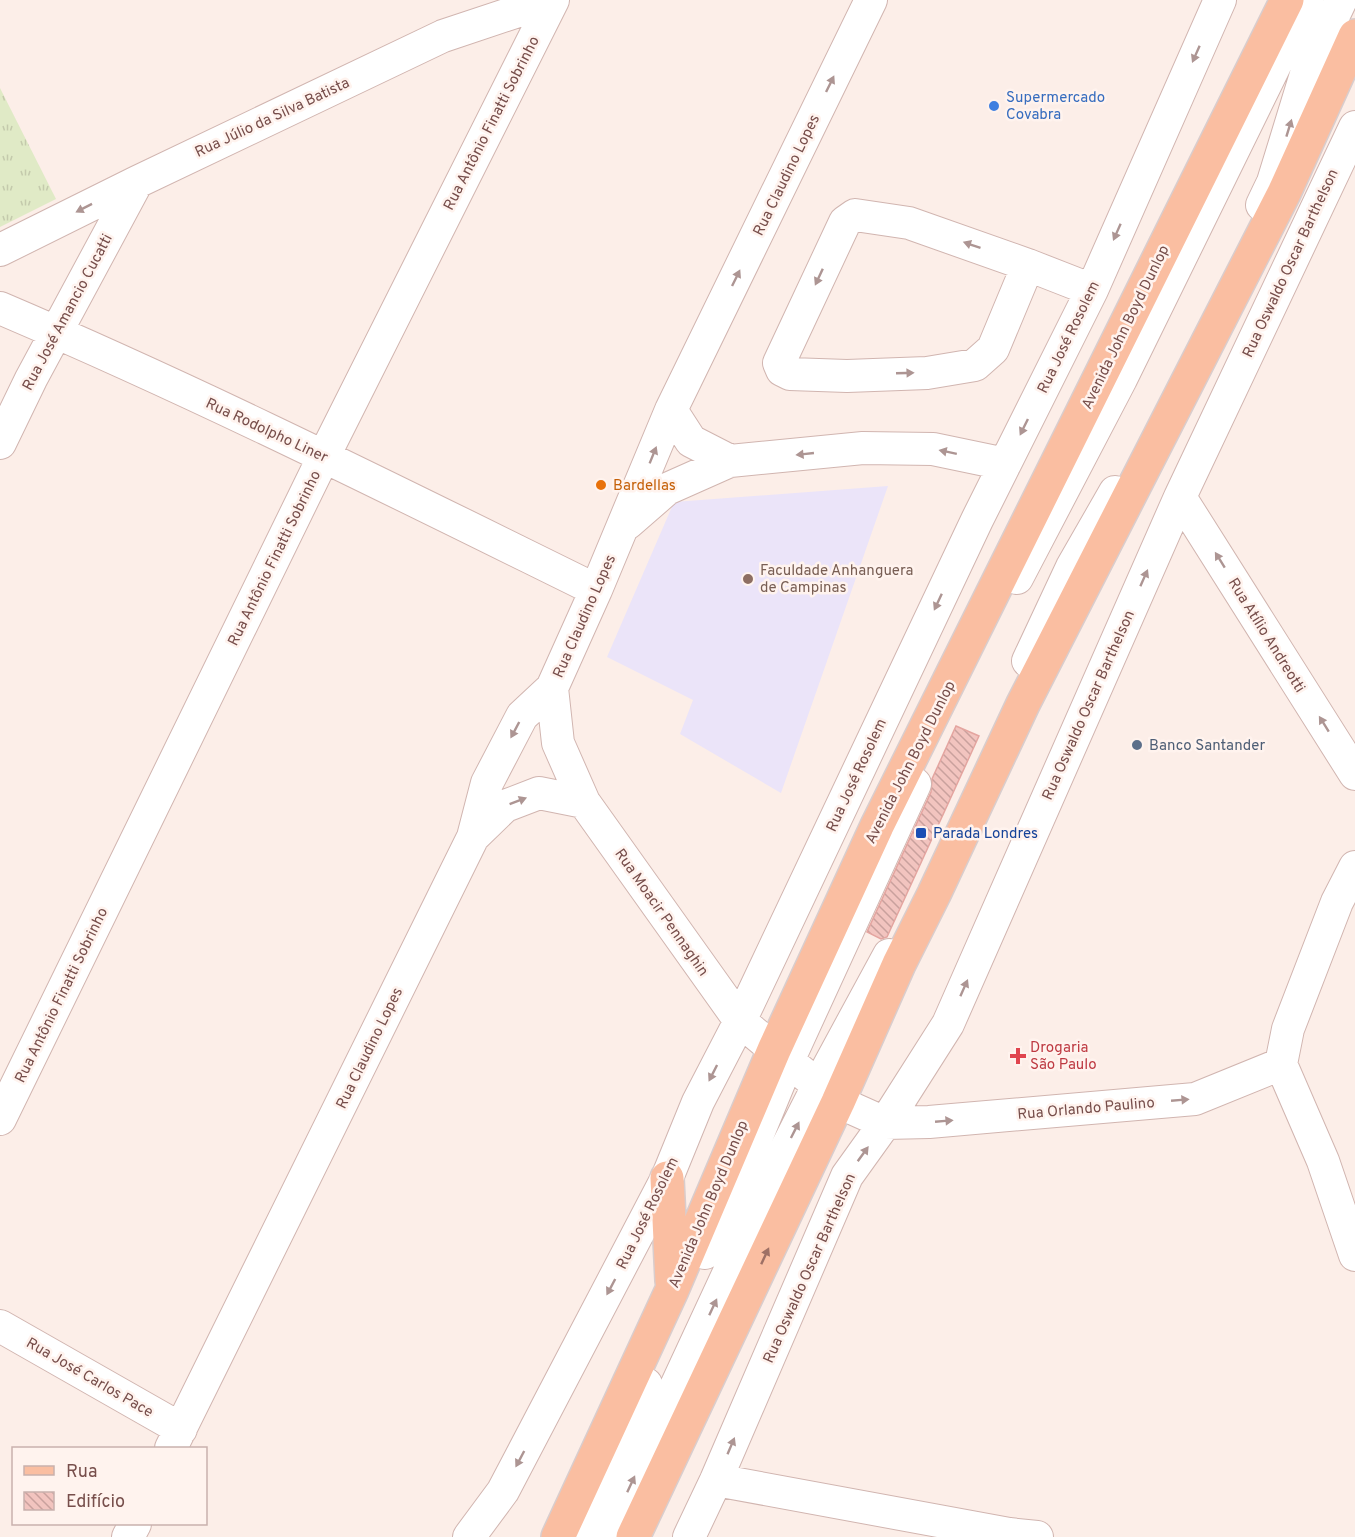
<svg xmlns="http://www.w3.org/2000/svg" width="1355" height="1537" font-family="Overpass,sans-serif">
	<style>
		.education { fill: #ebe4f9 }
		.grass { fill: url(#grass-tufts) }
		.building { fill: url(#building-back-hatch); stroke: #e4a5a0; stroke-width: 1.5 }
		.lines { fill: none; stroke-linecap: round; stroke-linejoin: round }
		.minor-casing { stroke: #d1b5b0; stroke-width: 34 }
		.major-casing { stroke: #d9cdcd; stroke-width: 36 }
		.minor { stroke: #fff; stroke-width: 32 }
		.major { stroke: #fabea1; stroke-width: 33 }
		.oneway { fill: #ad9593 }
		.oneway2 { fill: #9e7065 }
		.shop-dot { fill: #3f7fe0; stroke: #fff3ee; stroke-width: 2 }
		.food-dot { fill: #e8710a; stroke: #fff3ee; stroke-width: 2 }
		.education-dot { fill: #8d6e63; stroke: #fff3ee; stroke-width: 2 }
		.service-dot { fill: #5c6f8a; stroke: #fff3ee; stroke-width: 2 }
		.transit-dot { fill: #1a4fb4; stroke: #fff3ee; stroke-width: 2 }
		.health-dot { fill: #e0444e; stroke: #fff3ee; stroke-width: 2 }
		.labels { text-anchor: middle; stroke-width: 5; stroke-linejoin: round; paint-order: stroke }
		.shop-label { font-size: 15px; fill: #366cbe; stroke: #fff3ee; text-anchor: start }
		.street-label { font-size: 15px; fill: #774e4b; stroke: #fff3ee }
		.food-label { font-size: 15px; fill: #c56008; stroke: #fff3ee; text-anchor: start }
		.education-label { font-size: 15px; fill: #785e54; stroke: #fff3ee; text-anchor: start }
		.service-label { font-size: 15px; fill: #4e5e75; stroke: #fff3ee; text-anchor: start }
		.transit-label { font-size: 15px; fill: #164399; stroke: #fff3ee; text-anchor: start }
		.health-label { font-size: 15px; fill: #be3a42; stroke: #fff3ee; text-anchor: start }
	</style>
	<defs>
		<pattern id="grass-tufts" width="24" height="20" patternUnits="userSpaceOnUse" patternTransform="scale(1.5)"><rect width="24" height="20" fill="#e0eac6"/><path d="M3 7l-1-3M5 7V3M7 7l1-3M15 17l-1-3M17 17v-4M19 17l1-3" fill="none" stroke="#c4caac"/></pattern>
		<pattern id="building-back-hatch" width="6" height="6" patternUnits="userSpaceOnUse" patternTransform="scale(1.5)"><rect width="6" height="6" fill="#f2c4bf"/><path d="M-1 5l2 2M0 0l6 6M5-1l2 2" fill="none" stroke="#c9a19d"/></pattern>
	</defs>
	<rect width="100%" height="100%" fill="#fceee8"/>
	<path class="education" d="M888 486 781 793 680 734 693 700 607 657 674 502Z"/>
	<path class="grass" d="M0 88 56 199 0 227Z"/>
	<path class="building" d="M956 726 979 736 887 937 881 939 867 932 931 792 932 779Z"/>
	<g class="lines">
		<defs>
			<path id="minor" d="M1262 205 1273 182 1307 71 1341 0
				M0 250 137 182 443 36 551 0
				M1028 265 993 349 975 365 927 373 847 376 790 374 782 370 779 363 845 222 855 215 909 223 1028 265 1092 290
				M0 308C202 394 399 493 596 590
				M671 410 691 441 730 461
				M0 443 31 379 137 182
				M1180 497 1355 774
				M628 523 667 489 730 461 863 448 933 449 1005 464
				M1017 578 1121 379 1307 0
				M1028 661 1072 567 1115 492
				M552 688 558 743 584 802 740 1021 838 1102 885 1123 929 1122 1195 1099 1281 1064
				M473 837 505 806 539 793 584 802
				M1355 867 1337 902 1288 1029 1281 1064 1323 1161 1355 1255
				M0 1119 324 456 553 0
				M705 1253 760 1129 788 1061 915 784
				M0 1326 181 1429
				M171 1448 473 837 487 783 522 716 552 688 596 590 671 410 871 0
				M716 1480 1009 1534 1037 1537
				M128 1537 135 1524
				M469 1537 503 1491 667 1178 698 1102 740 1021 977 520 1092 290 1220 0
				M578 1537 646 1384
				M606 1537 788 1145 818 1086 889 955
				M689 1537 716 1480 847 1176 885 1123 948 1024 1180 497 1355 127"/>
			<path id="major" d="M667 1178 672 1281
				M558 1537 672 1290 774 1050 877 826 1287 0
				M633 1537 838 1102 899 964 934 894 1023 704 1284 193 1355 36"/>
		</defs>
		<use href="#minor" class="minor-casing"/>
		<use href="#major" class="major-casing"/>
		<use href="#minor" class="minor"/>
		<use href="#major" class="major"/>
	</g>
	<defs><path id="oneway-solid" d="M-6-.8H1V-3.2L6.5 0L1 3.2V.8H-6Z" transform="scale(1.5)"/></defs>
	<g class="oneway">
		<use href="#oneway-solid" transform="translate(1196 54) rotate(114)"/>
		<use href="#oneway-solid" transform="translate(830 84) rotate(-64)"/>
		<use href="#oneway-solid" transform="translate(1289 128) rotate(-73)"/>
		<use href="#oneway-solid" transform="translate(84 208) rotate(153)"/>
		<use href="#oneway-solid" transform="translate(1117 232) rotate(114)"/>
		<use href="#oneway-solid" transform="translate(972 245) rotate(-161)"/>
		<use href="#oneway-solid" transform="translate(819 277) rotate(115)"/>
		<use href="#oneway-solid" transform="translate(736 278) rotate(-64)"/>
		<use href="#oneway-solid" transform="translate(905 373) rotate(-2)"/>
		<use href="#oneway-solid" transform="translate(1024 427) rotate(116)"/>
		<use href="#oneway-solid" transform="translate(948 452) rotate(-168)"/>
		<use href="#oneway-solid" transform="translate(805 454) rotate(174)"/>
		<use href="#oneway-solid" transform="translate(653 455) rotate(-68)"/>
		<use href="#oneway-solid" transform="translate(1220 560) rotate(-122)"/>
		<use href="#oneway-solid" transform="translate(1144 578) rotate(-66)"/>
		<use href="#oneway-solid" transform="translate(938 602) rotate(115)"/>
		<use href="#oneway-solid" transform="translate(1324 724) rotate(-122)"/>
		<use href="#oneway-solid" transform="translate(515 730) rotate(118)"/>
		<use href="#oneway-solid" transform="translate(518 801) rotate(-21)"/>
		<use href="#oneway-solid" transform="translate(964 988) rotate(-66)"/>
		<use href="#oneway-solid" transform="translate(713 1073) rotate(117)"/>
		<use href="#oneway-solid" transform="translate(1180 1100) rotate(-5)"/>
		<use href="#oneway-solid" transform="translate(944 1121) rotate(-5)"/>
		<use href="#oneway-solid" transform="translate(795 1130) rotate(-63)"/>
		<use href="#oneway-solid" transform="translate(863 1154) rotate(-54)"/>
		<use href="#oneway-solid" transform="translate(611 1287) rotate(118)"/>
		<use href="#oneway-solid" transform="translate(713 1307) rotate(-65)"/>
		<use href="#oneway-solid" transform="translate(731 1446) rotate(-67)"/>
		<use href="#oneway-solid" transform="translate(520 1459) rotate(118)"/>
		<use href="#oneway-solid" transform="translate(631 1484) rotate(-65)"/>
	</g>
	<use class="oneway2" href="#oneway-solid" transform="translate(765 1256) rotate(-65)"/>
	<circle class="shop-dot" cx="994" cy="106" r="6"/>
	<circle class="food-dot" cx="601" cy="485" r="6"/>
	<circle class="education-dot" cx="748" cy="579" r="6"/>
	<circle class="service-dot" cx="1137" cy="745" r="6"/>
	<rect class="transit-dot" x="915" y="827" width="12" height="12" rx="3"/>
	<path class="health-dot" d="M1015 1047h6v6h6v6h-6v6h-6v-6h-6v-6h6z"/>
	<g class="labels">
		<g class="shop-label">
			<text x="1006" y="102">Supermercado<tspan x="1006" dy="17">Covabra</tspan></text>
		</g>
		<g class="street-label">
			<text transform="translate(272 117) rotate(-25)" y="5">Rua Júlio da Silva Batista</text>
			<text transform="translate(491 123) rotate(-63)" y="5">Rua Antônio Finatti Sobrinho</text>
			<text transform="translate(786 175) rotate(-64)" y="5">Rua Claudino Lopes</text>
			<text transform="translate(1290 263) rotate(-65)" y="5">Rua Oswaldo Oscar Barthelson</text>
			<text transform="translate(67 312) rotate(-62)" y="5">Rua José Amancio Cucatti</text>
			<text transform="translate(1125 327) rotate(-64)" y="5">Avenida John Boyd Dunlop</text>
			<text transform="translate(1068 337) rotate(-64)" y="5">Rua José Rosolem</text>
			<text transform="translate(267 430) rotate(25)" y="5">Rua Rodolpho Liner</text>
			<text transform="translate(274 558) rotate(-64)" y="5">Rua Antônio Finatti Sobrinho</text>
			<text transform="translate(584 616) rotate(-66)" y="5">Rua Claudino Lopes</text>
			<text transform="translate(1267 635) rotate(58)" y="5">Rua Atílio Andreotti</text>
			<text transform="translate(1088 705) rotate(-66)" y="5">Rua Oswaldo Oscar Barthelson</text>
			<text transform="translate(910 762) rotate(-63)" y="5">Avenida John Boyd Dunlop</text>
			<text transform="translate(856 775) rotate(-65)" y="5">Rua José Rosolem</text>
			<text transform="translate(662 912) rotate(55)" y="5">Rua Moacir Pennaghin</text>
			<text transform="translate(61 995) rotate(-64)" y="5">Rua Antônio Finatti Sobrinho</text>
			<text transform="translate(369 1048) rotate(-64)" y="5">Rua Claudino Lopes</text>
			<text transform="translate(1086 1108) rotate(-5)" y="5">Rua Orlando Paulino</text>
			<text transform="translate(708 1204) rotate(-67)" y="5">Avenida John Boyd Dunlop</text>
			<text transform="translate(647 1213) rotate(-64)" y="5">Rua José Rosolem</text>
			<text transform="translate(809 1268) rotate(-66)" y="5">Rua Oswaldo Oscar Barthelson</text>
			<text transform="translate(90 1377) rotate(30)" y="5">Rua José Carlos Pace</text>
		</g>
		<g class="food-label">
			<text x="613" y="490">Bardellas</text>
		</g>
		<g class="education-label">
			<text x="760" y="575">Faculdade Anhanguera<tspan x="760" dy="17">de Campinas</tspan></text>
		</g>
		<g class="service-label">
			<text x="1149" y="750">Banco Santander</text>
		</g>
		<g class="transit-label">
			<text x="933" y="838">Parada Londres</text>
		</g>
		<g class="health-label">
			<text x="1030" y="1052">Drogaria<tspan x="1030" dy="17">São Paulo</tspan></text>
		</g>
	</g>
	<rect x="12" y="1447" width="195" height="78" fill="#fff3ee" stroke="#c9b1ad" stroke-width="1.5"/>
	<rect x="24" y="1466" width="30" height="9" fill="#fabea1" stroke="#c9b1ad" stroke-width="1.5"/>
	<text x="66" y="1477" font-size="18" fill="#774e4b">Rua</text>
	<rect x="24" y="1492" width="30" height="18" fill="url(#building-back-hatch)" stroke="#c9b1ad" stroke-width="1.5"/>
	<text x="66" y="1507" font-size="18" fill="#774e4b">Edifício</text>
</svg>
